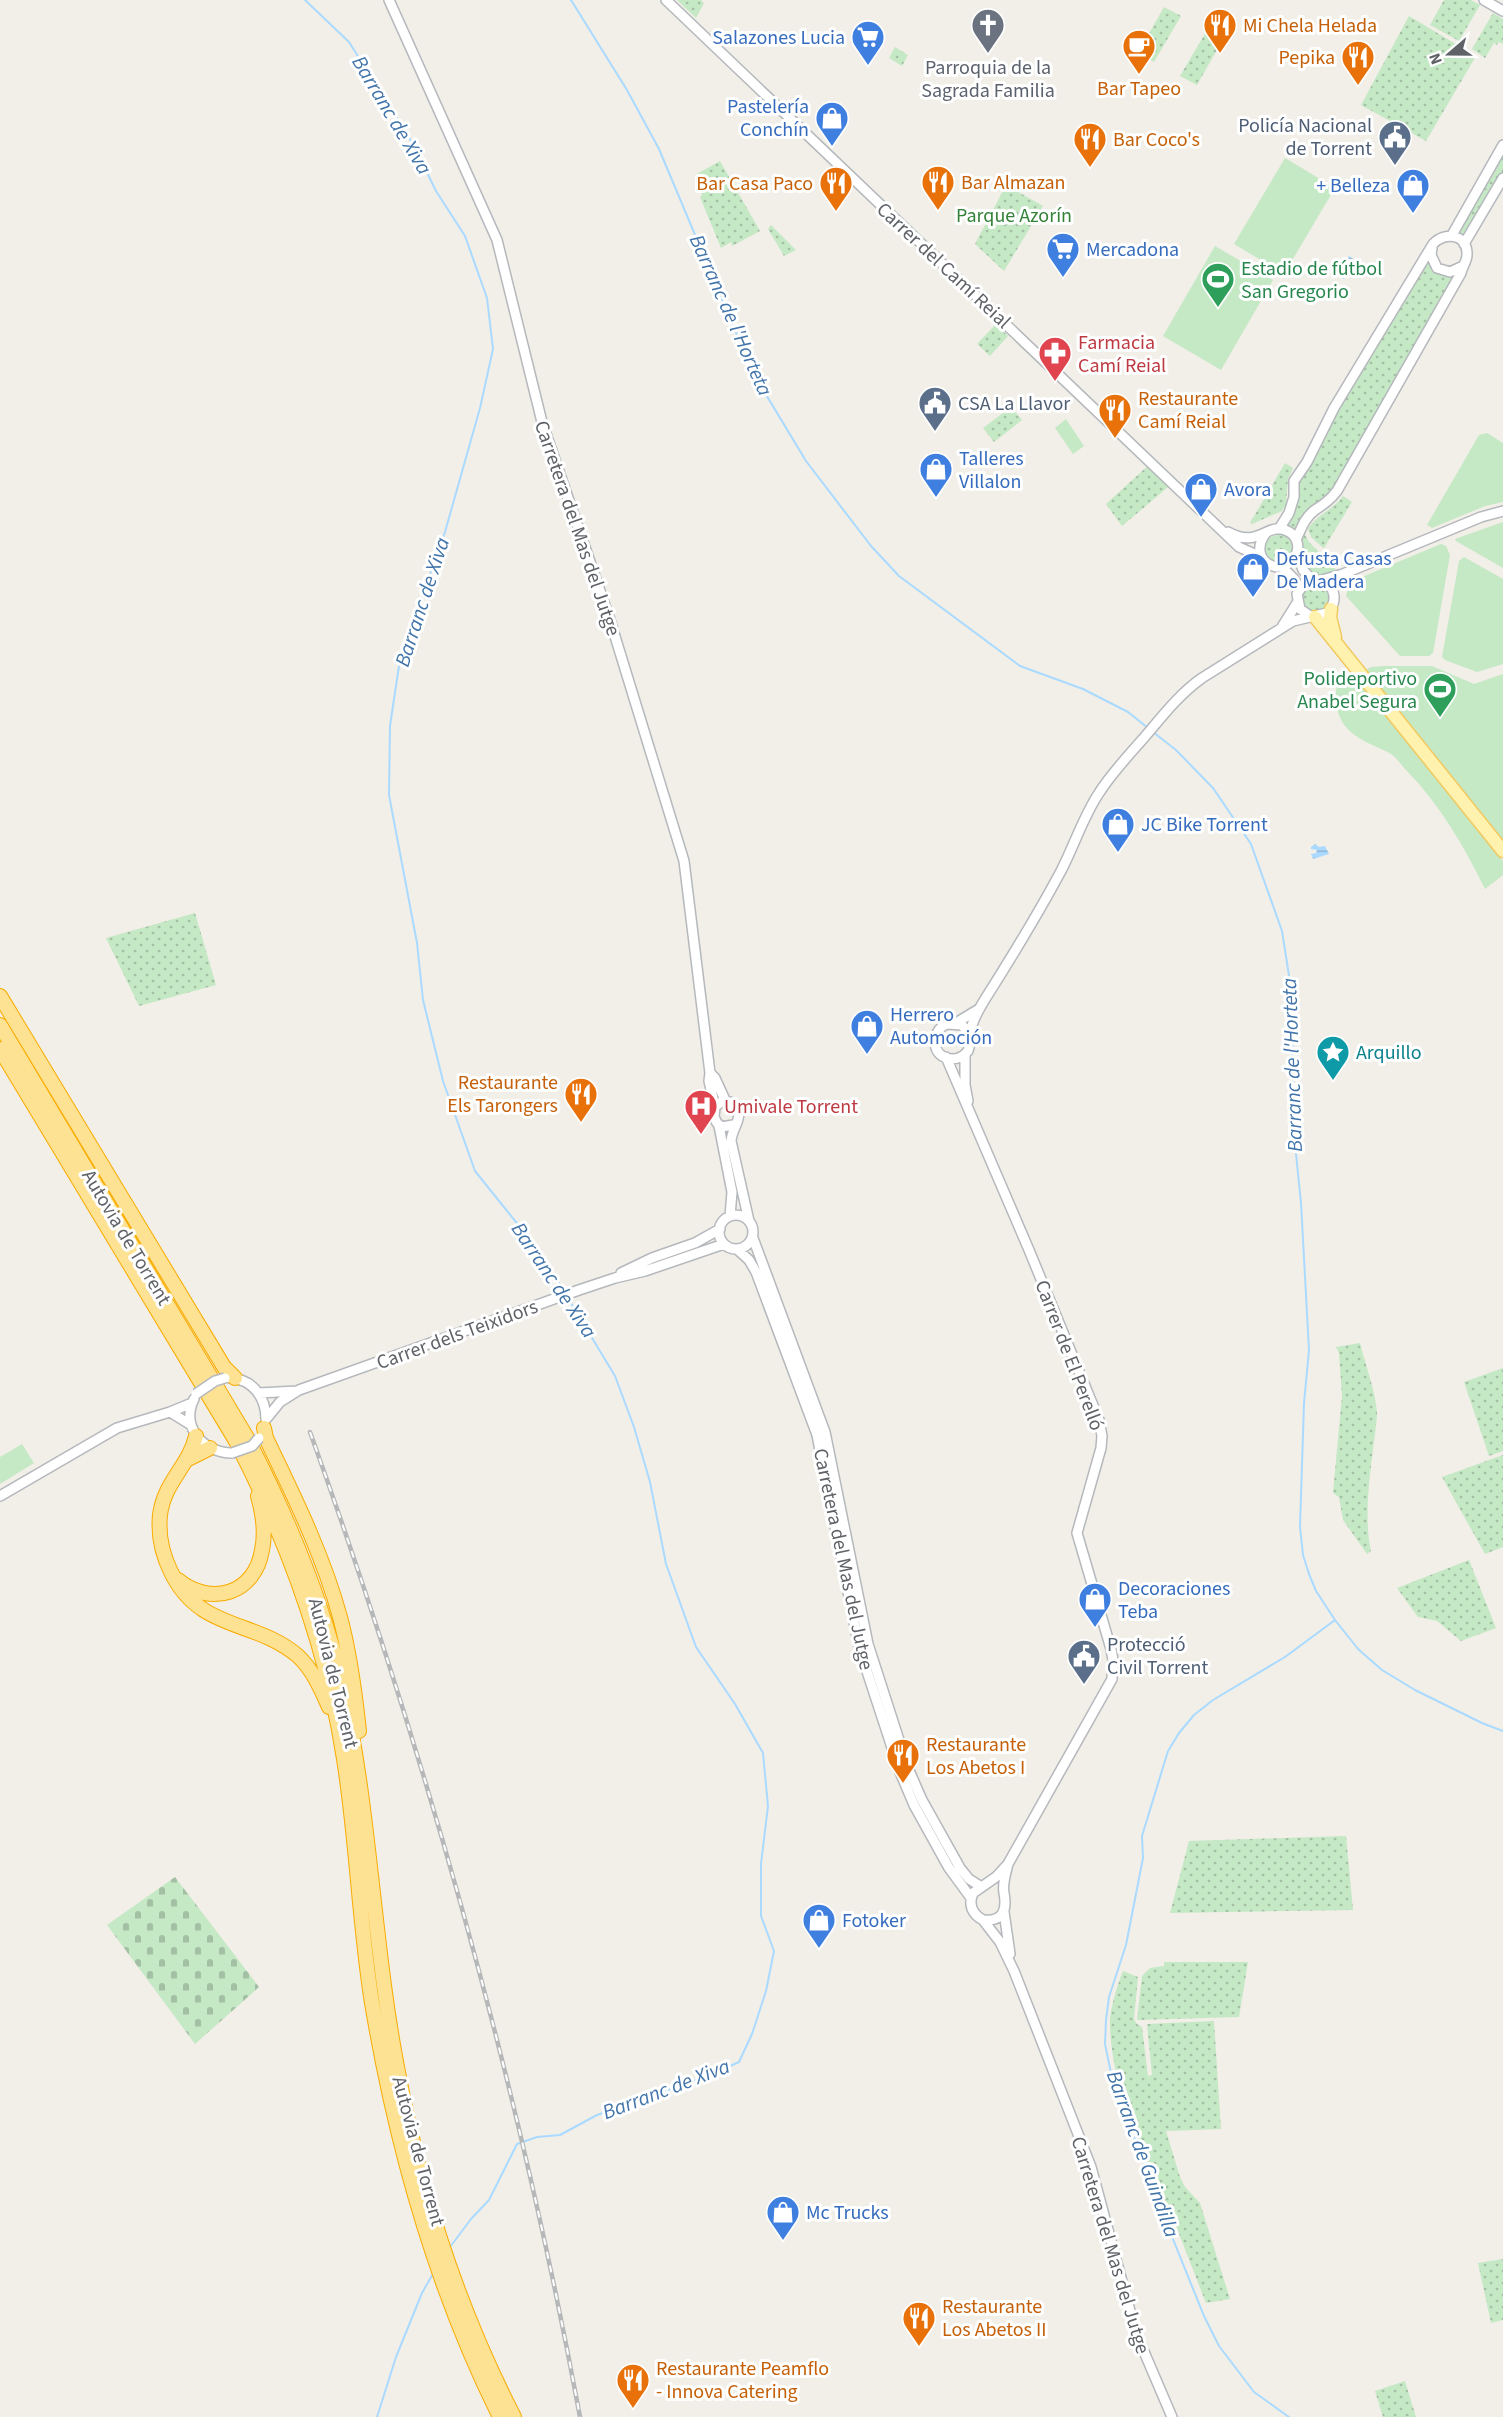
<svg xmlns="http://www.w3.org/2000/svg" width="1503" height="2417" font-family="'Source Sans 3',sans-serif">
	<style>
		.grass { fill: url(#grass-dots) }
		.cemetery { fill: url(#cemetery-stones) }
		.garden { fill: #c5e8c5 }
		.water { fill: url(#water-rules) }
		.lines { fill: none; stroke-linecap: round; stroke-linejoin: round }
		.stream { stroke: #aadaff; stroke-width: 2 }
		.minor-casing { stroke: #b5b8bc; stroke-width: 12 }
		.major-casing { stroke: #f2c960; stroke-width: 15 }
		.highway-casing { stroke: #f9ab00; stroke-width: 16 }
		.minor { stroke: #fff; stroke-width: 9 }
		.major { stroke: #fff2af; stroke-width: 12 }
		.highway { stroke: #fde293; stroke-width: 14 }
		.rail-casing { stroke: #b6b7b8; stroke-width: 4.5 }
		.rail { stroke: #fff; stroke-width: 2; stroke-dasharray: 7; stroke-linecap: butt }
		.minor-bridge-casing { stroke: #b5b8bc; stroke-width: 12; stroke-linecap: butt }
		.minor-bridge { stroke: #fff; stroke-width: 9 }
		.labels { text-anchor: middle; stroke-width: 6; stroke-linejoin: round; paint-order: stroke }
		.food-label { font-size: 20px; fill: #c56008; stroke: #fff; text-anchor: start }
		.shop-label { font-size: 20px; fill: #366cbe; stroke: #fff; text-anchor: start }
		.worship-label { font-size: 20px; fill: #5b616d; stroke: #fff }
		.service-label { font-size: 20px; fill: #4e5e75; stroke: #fff; text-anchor: start }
		.park-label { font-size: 20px; fill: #348238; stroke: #fff }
		.street-label { font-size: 20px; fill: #5f6368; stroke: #fff }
		.leisure-label { font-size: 20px; fill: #27864d; stroke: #fff; text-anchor: start }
		.health-label { font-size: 20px; fill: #be3a42; stroke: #fff; text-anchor: start }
		.culture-label { font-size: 20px; fill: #0d838f; stroke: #fff; text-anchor: start }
		.water-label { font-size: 21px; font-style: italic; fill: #4174aa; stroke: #fff }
	</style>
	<defs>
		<pattern id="grass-dots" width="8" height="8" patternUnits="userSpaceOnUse" patternTransform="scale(1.5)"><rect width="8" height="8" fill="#c5e8c5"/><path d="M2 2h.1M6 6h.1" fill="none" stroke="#a3c0a4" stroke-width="1.8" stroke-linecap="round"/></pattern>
		<pattern id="cemetery-stones" width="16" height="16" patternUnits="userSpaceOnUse" patternTransform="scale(1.5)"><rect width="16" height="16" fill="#c5e8c5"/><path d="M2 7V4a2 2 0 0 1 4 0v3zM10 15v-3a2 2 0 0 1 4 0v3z" fill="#a3c0a4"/></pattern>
		<pattern id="water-rules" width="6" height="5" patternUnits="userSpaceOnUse" patternTransform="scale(1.5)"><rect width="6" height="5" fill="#aadaff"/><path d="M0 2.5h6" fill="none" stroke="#8eb4d2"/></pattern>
	</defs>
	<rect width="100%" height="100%" fill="#f1efe8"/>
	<path class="grass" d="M677 0H701L704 3 696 18Z
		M1444 0H1471L1480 5 1459 41 1430 25Z
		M1164 7 1181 16 1154 62 1138 53Z
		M1493 13 1503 19V44L1499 42 1497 45 1494 43 1485 58 1472 49Z
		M1409 16 1476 56 1426 141 1361 105Z
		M1206 32 1222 41 1197 85 1180 76Z
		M895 47 908 55 902 66 889 58Z
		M1503 146V176L1464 244 1456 237Z
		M720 161 760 231 732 246 731 242 721 248 700 197 702 195 695 175Z
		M1006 185 1043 206 1004 271 975 244Z
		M771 225 796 250 784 256 768 229Z
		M1429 256 1430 260 1459 273 1331 493 1296 532 1286 526 1295 508 1297 482Z
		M996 324 1008 336 990 356 977 344Z
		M1011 407 1022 420 994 442 983 428Z
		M1152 462 1174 482 1122 526 1106 504Z
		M1285 463 1293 468 1288 479 1286 504 1282 511 1252 524 1250 523Z
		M1343 496 1352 502 1324 548 1322 547 1311 537 1308 529C1316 515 1333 510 1343 496Z
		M1303 531 1309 542 1338 572C1332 573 1325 576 1319 576 1300 573 1299 546 1303 531Z
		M1265 549a14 14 0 1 1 28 0a14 14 0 1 1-28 0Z
		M1302 598a14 14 0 1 1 28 0a14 14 0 1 1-28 0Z
		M195 913 216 985 139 1006 106 938Z
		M1360 1343C1364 1360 1378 1399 1377 1416 1373 1457 1362 1511 1371 1551L1367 1554 1343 1520 1339 1497 1333 1493 1342 1396 1339 1353 1336 1347Z
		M1503 1368V1451L1489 1456 1464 1382Z
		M1503 1455V1547L1485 1554 1442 1477Z
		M1469 1560 1496 1628 1461 1641 1437 1621 1418 1617 1397 1588Z
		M1346 1836 1353 1910 1170 1913 1189 1841Z
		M1164 1962H1248L1239 2017 1137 2020 1142 1976 1150 1968 1164 1966Z
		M1123 1971 1138 1977 1134 2019 1137 2024 1142 2027 1148 2076 1152 2075 1147 2024 1214 2021 1221 2129 1166 2131 1180 2177 1185 2187 1200 2203 1230 2299 1206 2303 1167 2203 1161 2200C1140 2144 1111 2085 1110 2024 1109 2012 1118 1983 1123 1971Z
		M1503 2259V2320L1491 2323 1478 2263Z
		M1405 2381 1416 2417H1383L1375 2391Z"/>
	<path class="cemetery" d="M175 1877 259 1987 195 2044 107 1925Z"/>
	<path class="garden" d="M1285 158 1335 188 1284 274 1234 244Z
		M1215 246 1273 280 1221 370 1163 336Z
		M1066 419 1084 446 1073 454 1055 428Z
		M1487 433 1503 443V502L1485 506 1432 528 1427 525 1479 435Z
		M1503 522V568L1456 541 1455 539Z
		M1441 544 1446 546 1450 555 1433 653 1429 656H1400L1346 596 1350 582Z
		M1464 557 1503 579V664L1477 672 1445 660 1442 657 1459 561Z
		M1384 666H1432L1474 684 1503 674V844L1366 670 1371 667Z
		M1352 672 1503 861V875L1485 889C1464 846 1440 805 1407 771 1402 766 1397 758 1391 754 1377 746 1357 741 1345 726 1334 712 1329 677 1352 672Z
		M22 1444 34 1463 0 1484V1457Z"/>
	<path class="water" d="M1349 256 1356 261 1344 279 1341 277V270Z
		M1315 844 1319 847 1325 846 1329 854 1313 859 1311 854 1316 853 1317 850 1311 849V847Z"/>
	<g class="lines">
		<path class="stream" d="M305 0 349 42 413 144 436 191 465 236 487 298 493 349 480 408 445 532 400 659 390 726 389 795 417 943 423 1000 443 1081 475 1171 540 1252 564 1291
			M571 0 627 90 659 149 753 373 806 461 871 546 899 576 1020 666 1083 689 1128 712 1148 728
			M1153 732 1176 750 1213 788 1251 844 1282 931 1293 1001 1292 1065 1294 1134 1301 1203 1309 1350 1304 1403 1300 1527 1303 1555 1309 1574 1316 1591 1335 1620 1358 1649 1382 1670 1415 1690 1482 1723 1503 1731
			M450 2247 471 2219 489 2200 517 2144 537 2137 560 2135 597 2115 710 2075 739 2062 752 2034 766 1991 774 1951 761 1916V1864L768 1806 763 1753 735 1704 696 1647 666 1564 650 1482 634 1427 615 1376 568 1298
			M377 2417 396 2357 422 2293 434 2272
			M1289 2417 1254 2392 1219 2346 1204 2316 1160 2207 1112 2078 1105 2044 1106 2020 1109 1997 1126 1945 1143 1858 1142 1836 1168 1751 1179 1733 1194 1715 1213 1700 1285 1657 1335 1620"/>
		<defs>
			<path id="minor" d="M389 0 497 240 542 422 610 620 684 861 710 1073 709 1081 715 1107 714 1117 717 1123 722 1127 733 1125
				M666 0 1239 547 1261 557
				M1484 0 1503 11
				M1452 235 1503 145
				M1464 244 1503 178
				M1432 248 1431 255 1437 268 1450 272 1463 266
				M1279 529 1289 513 1294 497V481L1307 462 1334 408 1433 244C1445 231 1468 234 1467 255 1467 261 1462 267 1461 273L1337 491C1330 500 1324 504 1315 510 1305 517 1301 529 1296 540
				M1228 532C1258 549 1266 523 1285 530 1307 538 1298 567 1277 567 1259 564 1255 547 1266 533
				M1297 554 1303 570 1311 579
				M1282 567 1294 579 1298 589
				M1322 580 1343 574 1481 517 1503 511
				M1282 627 1297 603
				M956 1023 979 1009
				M969 1034 962 1025 946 1024C930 1032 931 1058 952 1059 958 1059 964 1056 968 1051 971 1044 969 1039 970 1033 972 1020 980 1007 987 996 1013 955 1038 914 1061 871 1074 846 1083 817 1099 793 1111 774 1127 757 1142 740 1161 718 1178 695 1202 678L1293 621 1327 613C1338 602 1336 587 1322 580L1306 581 1297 594 1300 609 1310 616
				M965 1054V1085L968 1101
				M946 1057 1029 1250 1099 1420 1102 1436 1101 1448 1077 1533 1111 1649 1113 1660 1112 1679 1008 1864 996 1877 973 1893C968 1905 972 1914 983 1920 1004 1922 1007 1909 1004 1893 1002 1884 1006 1873 1008 1864
				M710 1073 715 1078 726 1102
				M715 1107 721 1102H730L739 1111C740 1122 732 1129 731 1141L749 1221
				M719 1126 732 1192 730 1216
				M719 1232a17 17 0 1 1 34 0a17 17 0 1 1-34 0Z
				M753 1238 825 1432 868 1644 908 1768 922 1800 960 1868 969 1879 980 1886
				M738 1250 749 1260 756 1272 817 1435 859 1647 900 1772 914 1805 949 1868 971 1898
				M621 1273 652 1258 695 1243 720 1229
				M230 1378C253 1379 266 1398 266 1419
				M259 1393 297 1391
				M194 1399C180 1427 204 1453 232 1453
				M170 1412 191 1425
				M267 1418 280 1402 299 1390 579 1290 615 1278 645 1271 724 1244
				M0 1496 117 1428 170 1412 192 1403
				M1004 1912 1010 1954
				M983 1920 1000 1942 1014 1971 1091 2167 1136 2333 1172 2417"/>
			<path id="major" d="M1331 609 1330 617 1335 637
				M1315 617 1503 851"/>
			<path id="highway" d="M0 996 224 1367 235 1378
				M0 1025 246 1436C287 1515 322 1598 342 1685 370 1809 373 1941 397 2067 419 2187 458 2308 514 2417
				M0 1049 236 1441C288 1542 327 1647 344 1759 357 1840 359 1922 372 2003 396 2146 435 2287 500 2417
				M264 1428 266 1438C294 1496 323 1555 340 1617 350 1654 355 1693 359 1731
				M196 1436C189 1466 164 1482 160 1515 158 1535 162 1554 171 1572 200 1632 255 1619 298 1656 313 1670 321 1689 329 1707
				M188 1459 210 1448
				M178 1580C211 1607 255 1594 262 1550 266 1532 263 1514 258 1496"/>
		</defs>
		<use href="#minor" class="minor-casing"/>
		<use href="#major" class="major-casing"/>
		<use href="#highway" class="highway-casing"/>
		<use href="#minor" class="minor"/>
		<use href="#major" class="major"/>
		<use href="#highway" class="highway"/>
		<defs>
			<path id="rail" d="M310 1432C425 1753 518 2081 580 2417"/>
		</defs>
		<use href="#rail" class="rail-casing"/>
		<use href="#rail" class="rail"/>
		<defs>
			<path id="minor-bridge" d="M196 1394 215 1381 225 1378
				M232 1453 252 1446 259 1438"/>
		</defs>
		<use href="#minor-bridge" class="minor-bridge-casing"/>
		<use href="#minor-bridge" class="minor-bridge"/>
	</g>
	<defs>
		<symbol id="church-pin" viewBox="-11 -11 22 30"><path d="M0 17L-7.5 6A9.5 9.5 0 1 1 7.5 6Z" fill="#6b7280" stroke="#fff"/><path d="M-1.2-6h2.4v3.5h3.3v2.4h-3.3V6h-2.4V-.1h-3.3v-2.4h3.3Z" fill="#fff"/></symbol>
		<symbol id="restaurant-pin" viewBox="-11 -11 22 30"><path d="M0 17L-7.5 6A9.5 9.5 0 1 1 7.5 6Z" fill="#e8710a" stroke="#fff"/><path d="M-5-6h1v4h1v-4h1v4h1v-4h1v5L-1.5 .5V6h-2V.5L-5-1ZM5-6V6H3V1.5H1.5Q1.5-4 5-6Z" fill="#fff"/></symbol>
		<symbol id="supermarket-pin" viewBox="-11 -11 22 30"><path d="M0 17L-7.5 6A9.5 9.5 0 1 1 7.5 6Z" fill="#3f7fe0" stroke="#fff"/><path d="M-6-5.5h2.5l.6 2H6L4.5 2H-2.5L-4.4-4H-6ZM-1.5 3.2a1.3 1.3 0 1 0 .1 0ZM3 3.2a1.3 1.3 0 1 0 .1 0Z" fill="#fff"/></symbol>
		<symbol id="cafe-pin" viewBox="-11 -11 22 30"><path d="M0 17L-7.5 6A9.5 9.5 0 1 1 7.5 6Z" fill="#e8710a" stroke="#fff"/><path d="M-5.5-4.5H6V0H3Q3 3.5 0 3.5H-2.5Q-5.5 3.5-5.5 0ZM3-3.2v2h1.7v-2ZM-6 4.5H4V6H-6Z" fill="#fff"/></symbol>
		<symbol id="shop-pin" viewBox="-11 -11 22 30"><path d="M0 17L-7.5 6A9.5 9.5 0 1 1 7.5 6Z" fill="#3f7fe0" stroke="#fff"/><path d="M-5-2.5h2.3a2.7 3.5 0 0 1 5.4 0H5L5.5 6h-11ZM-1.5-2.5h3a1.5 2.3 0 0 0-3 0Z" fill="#fff"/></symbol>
		<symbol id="civic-pin" viewBox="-11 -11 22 30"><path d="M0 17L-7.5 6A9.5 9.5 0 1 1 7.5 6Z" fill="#5c6f8a" stroke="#fff"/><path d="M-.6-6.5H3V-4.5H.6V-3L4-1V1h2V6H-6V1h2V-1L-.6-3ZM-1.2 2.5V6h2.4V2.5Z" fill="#fff"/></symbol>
		<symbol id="stadium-pin" viewBox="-11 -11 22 30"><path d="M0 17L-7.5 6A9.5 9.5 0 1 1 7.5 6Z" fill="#2e9e5b" stroke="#fff"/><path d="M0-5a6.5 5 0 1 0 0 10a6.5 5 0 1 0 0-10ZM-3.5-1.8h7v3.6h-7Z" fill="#fff"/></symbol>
		<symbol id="pharmacy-pin" viewBox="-11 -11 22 30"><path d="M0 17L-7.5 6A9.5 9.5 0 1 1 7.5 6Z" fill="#e0444e" stroke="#fff"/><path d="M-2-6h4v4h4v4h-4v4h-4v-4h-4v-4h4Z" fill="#fff"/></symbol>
		<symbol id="sight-pin" viewBox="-11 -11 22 30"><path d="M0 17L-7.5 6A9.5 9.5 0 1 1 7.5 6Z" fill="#0f9aa8" stroke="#fff"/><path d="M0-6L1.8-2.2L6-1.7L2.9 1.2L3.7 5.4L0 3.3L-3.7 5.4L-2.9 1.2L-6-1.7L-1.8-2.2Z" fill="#fff"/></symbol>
		<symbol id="hospital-pin" viewBox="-11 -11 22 30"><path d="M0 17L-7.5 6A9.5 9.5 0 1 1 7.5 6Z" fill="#e0444e" stroke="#fff"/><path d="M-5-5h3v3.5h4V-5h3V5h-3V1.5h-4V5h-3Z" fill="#fff"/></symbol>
	</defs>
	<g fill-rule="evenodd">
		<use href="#church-pin" x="969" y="6" width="38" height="52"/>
		<use href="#restaurant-pin" x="1201" y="6" width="38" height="52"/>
		<use href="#supermarket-pin" x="849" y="18" width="38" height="52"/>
		<use href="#cafe-pin" x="1120" y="27" width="38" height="52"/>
		<use href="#restaurant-pin" x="1339" y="38" width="38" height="52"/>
		<use href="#shop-pin" x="813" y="99" width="38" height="52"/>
		<use href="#civic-pin" x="1376" y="118" width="38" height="52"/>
		<use href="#restaurant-pin" x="1071" y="120" width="38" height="52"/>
		<use href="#restaurant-pin" x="919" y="163" width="38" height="52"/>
		<use href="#restaurant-pin" x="817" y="164" width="38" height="52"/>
		<use href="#shop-pin" x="1394" y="166" width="38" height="52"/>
		<use href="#supermarket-pin" x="1044" y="230" width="38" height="52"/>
		<use href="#stadium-pin" x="1199" y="260" width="38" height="52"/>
		<use href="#pharmacy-pin" x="1036" y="334" width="38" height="52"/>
		<use href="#civic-pin" x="916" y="384" width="38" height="52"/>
		<use href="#restaurant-pin" x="1096" y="391" width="38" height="52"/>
		<use href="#shop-pin" x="917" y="450" width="38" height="52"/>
		<use href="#shop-pin" x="1182" y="470" width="38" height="52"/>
		<use href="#shop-pin" x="1234" y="550" width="38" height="52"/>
		<use href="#stadium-pin" x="1421" y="670" width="38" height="52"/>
		<use href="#shop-pin" x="1099" y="805" width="38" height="52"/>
		<use href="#shop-pin" x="848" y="1007" width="38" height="52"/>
		<use href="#sight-pin" x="1314" y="1033" width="38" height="52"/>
		<use href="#restaurant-pin" x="562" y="1075" width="38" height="52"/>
		<use href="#hospital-pin" x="682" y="1087" width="38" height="52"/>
		<use href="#shop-pin" x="1076" y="1580" width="38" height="52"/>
		<use href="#civic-pin" x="1065" y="1637" width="38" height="52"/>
		<use href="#restaurant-pin" x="884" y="1736" width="38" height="52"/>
		<use href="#shop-pin" x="800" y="1901" width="38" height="52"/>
		<use href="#shop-pin" x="764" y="2193" width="38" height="52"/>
		<use href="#restaurant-pin" x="900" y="2299" width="38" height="52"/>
		<use href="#restaurant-pin" x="614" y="2361" width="38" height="52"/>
	</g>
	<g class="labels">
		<g class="food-label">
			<text x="1243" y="32">Mi Chela Helada</text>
			<text x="1335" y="64" text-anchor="end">Pepika</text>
			<text x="1139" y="95" text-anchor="middle">Bar Tapeo</text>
			<text x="1113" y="146">Bar Coco's</text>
			<text x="961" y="189">Bar Almazan</text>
			<text x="813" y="190" text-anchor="end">Bar Casa Paco</text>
			<text x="1138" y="405">Restaurante<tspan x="1138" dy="23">Camí Reial</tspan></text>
			<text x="558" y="1089" text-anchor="end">Restaurante<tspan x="558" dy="23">Els Tarongers</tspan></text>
			<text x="926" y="1751">Restaurante<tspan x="926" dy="23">Los Abetos I</tspan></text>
			<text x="942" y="2313">Restaurante<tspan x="942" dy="23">Los Abetos II</tspan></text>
			<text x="656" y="2375">Restaurante Peamflo<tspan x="656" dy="23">- Innova Catering</tspan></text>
		</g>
		<g class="shop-label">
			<text x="845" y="44" text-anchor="end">Salazones Lucia</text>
			<text x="809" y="113" text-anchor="end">Pastelería<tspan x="809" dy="23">Conchín</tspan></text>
			<text x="1390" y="192" text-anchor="end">+ Belleza</text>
			<text x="1086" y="256">Mercadona</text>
			<text x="959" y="465">Talleres<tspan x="959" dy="23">Villalon</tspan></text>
			<text x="1224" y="496">Avora</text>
			<text x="1276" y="565">Defusta Casas<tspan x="1276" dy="23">De Madera</tspan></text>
			<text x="1141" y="831">JC Bike Torrent</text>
			<text x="890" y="1021">Herrero<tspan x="890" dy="23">Automoción</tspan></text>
			<text x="1118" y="1595">Decoraciones<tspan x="1118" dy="23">Teba</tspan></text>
			<text x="842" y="1927">Fotoker</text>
			<text x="806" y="2219">Mc Trucks</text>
		</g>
		<g class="worship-label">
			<text x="988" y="74">Parroquia de la<tspan x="988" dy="23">Sagrada Familia</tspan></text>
		</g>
		<g class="service-label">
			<text x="1372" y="132" text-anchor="end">Policía Nacional<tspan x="1372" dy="23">de Torrent</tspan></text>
			<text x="958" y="410">CSA La Llavor</text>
			<text x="1107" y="1651">Protecció<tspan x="1107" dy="23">Civil Torrent</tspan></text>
		</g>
		<g class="park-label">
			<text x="1014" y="222">Parque Azorín</text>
		</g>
		<g class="street-label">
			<text transform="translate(944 265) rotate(43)" y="7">Carrer del Camí Reial</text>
			<text transform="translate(578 528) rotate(71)" y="7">Carretera del Mas del Jutge</text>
			<text transform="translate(127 1237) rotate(59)" y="7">Autovia de Torrent</text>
			<text transform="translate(457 1334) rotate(-20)" y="7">Carrer dels Teixidors</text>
			<text transform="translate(1070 1355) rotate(69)" y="7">Carrer de El Perelló</text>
			<text transform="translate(844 1559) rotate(78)" y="7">Carretera del Mas del Jutge</text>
			<text transform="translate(334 1673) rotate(76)" y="7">Autovia de Torrent</text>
			<text transform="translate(419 2151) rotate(75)" y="7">Autovia de Torrent</text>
			<text transform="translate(1111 2245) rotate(73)" y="7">Carretera del Mas del Jutge</text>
		</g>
		<g class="leisure-label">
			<text x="1241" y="275">Estadio de fútbol<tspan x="1241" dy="23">San Gregorio</tspan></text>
			<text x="1417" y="685" text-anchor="end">Polideportivo<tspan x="1417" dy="23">Anabel Segura</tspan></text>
		</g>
		<g class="health-label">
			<text x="1078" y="349">Farmacia<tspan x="1078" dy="23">Camí Reial</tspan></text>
			<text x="724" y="1113">Umivale Torrent</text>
		</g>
		<g class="culture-label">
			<text x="1356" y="1059">Arquillo</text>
		</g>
		<g class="water-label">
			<text transform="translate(392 115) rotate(59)" y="7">Barranc de Xiva</text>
			<text transform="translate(731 315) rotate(66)" y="7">Barranc de l'Horteta</text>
			<text transform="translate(422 602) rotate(-72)" y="7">Barranc de Xiva</text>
			<text transform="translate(1292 1065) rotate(-92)" y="7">Barranc de l'Horteta</text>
			<text transform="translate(554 1280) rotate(56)" y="7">Barranc de Xiva</text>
			<text transform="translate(666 2089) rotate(-21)" y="7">Barranc de Xiva</text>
			<text transform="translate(1143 2154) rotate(70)" y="7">Barranc de Guindilla</text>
		</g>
	</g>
	<g transform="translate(1449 54) rotate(250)" stroke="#ffffff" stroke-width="4.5" paint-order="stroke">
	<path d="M0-4.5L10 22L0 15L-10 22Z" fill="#5f6368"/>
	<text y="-9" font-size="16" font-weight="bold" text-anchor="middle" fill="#5f6368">N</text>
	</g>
</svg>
